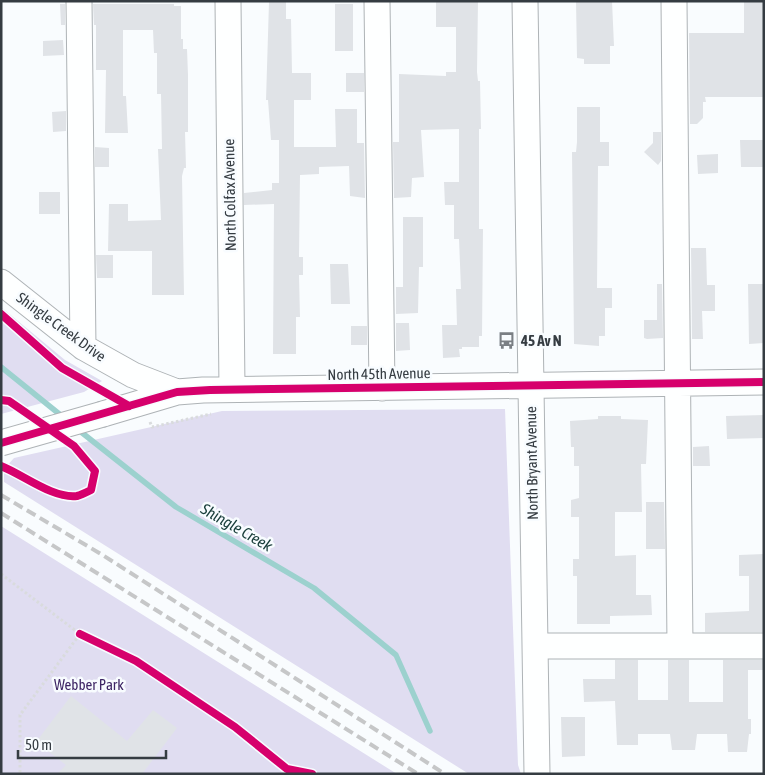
<svg xmlns="http://www.w3.org/2000/svg" width="765" height="775" font-family="'Asap Condensed',sans-serif">
	<style>
		.green { fill: #e0ddf1 }
		.lines { fill: none; stroke-linecap: round; stroke-linejoin: round }
		.stream { stroke: #9cd1ce; stroke-width: 5.5 }
		.building { fill: #e0e3e7 }
		.minor-casing { stroke: #aeb3b6; stroke-width: 27 }
		.path { stroke: #d9dbdd; stroke-width: 3; stroke-dasharray: 2.5 2.5; stroke-linecap: butt }
		.minor { stroke: #feffff; stroke-width: 25 }
		.rail { stroke: #c6c7c8; stroke-width: 4; stroke-dasharray: 10 5; stroke-linecap: butt }
		.minor-bridge-casing { stroke: #aeb3b6; stroke-width: 27; stroke-linecap: butt }
		.minor-bridge { stroke: #feffff; stroke-width: 25 }
		.cycleway-casing { stroke: #f8fcff; stroke-width: 11 }
		.cycleway { stroke: #d6006c; stroke-width: 8 }
		.labels { text-anchor: middle; stroke-width: 5; stroke-linejoin: round; paint-order: stroke }
		.street-label { font-size: 15px; fill: #353c42; stroke: #f8fcff }
		.poi-label { font-size: 15px; font-weight: bold; fill: #353c42; stroke: #f8fcff; text-anchor: start }
		.park-label { font-size: 15px; fill: #3e2665; stroke: #f8fcff }
		.water-label { font-size: 16px; font-style: italic; fill: #183d3a; stroke: #f8fcff }
	</style>
	<rect width="100%" height="100%" fill="#f9fcfe"/>
	<path class="green" d="M1 307 65 360 102 381 84 392 1 414Z
		M505 409 518 765 521 774H469L4 482V469L14 458 222 411Z
		M1 526 397 774H1Z"/>
	<g class="lines">
		<path class="stream" d="M1 367 63 417
			M76 428 176 507 314 588 396 655 430 731"/>
	</g>
	<path class="building" d="M436 1H478L477 72 478 81H480L481 129H479V229H483L482 336H479V347H462V349H459L460 357 443 358 442 325H457L456 289H461L459 239H454V205H445L444 182H459V129L421 130 424 177 412 178 411 197 394 198 393 142H399V74L446 76V72H456V27H436Z
		M576 1H612L614 46H610V64H584V59L577 58Z
		M744 1H764V97H705L706 102H703V118L697 124H690L689 33H744Z
		M269 2H286V19H291L292 73H311V100H294V147H336L335 109H357V143H364L365 198 350 196 349 166 319 167V174L300 175 299 257H303V275H299L300 317H296V354H273L274 204 244 205V193L272 190V183H279V140H271L268 100H266Z
		M60 4H65V25H61Z
		M93 4H174V6H181V39H183V49H187L188 75V132H185L186 168H184L182 176 184 295H152V251H108L109 204H128V221L161 220 158 149H162L161 94H157V53H154L153 30H123V96H126L128 133H105L106 70H96V25H94Z
		M335 4H353V51H335Z
		M63 40 64 55 43 56V41Z
		M346 73H364V92H346Z
		M577 107H600V142H609V166H598L597 288H612V308H605V336H599V346L574 344 572 152H576L577 142Z
		M66 111V131L53 132 52 112Z
		M653 132H661V161L658 165 644 152 653 143Z
		M740 140H764V167H741Z
		M95 147 109 148V167H95Z
		M718 154V173L698 174 697 155Z
		M39 192H60V214H39Z
		M403 217H423V267H419L418 313 396 314V287H403Z
		M691 248H706L707 285H715V311H702L703 339H692Z
		M96 255H113V278H97Z
		M330 264H348L350 304H331Z
		M657 284H662L663 338 647 339 644 338V320H657Z
		M748 284H764V343L749 344Z
		M396 323H409L410 350 396 351Z
		M351 326H367V345H351Z
		M764 415V438L727 439 726 416Z
		M598 416H621V419L648 420 646 464H641L642 512H615V556L636 555V595H651L652 615 610 616V624H577V576H573V559H579V517H571V500L579 498V466H574V447H571L570 421 598 419Z
		M709 446 710 466H693V447Z
		M646 502H664L665 549H646Z
		M764 554V632H705V613L749 611V576H739V555Z
		M615 660H638V700H668V660H689V702H723V660H764V670H748V719H751V734H749L747 752H728L727 734H697L695 750H672L670 734H638V745H617L615 701 584 702 583 679H615Z
		M71 696 127 741 153 710 177 728 142 774H57L66 765 36 742Z
		M561 717H585V756L562 757Z"/>
	<g class="lines">
		<defs>
			<path id="minor" d="M79 1 83 347
				M228 1 232 389
				M377 1 382 388
				M525 1 537 774
				M674 1 680 646
				M1 282 83 347 133 375 177 392
				M103 414 177 392 203 390 764 382
				M535 646H764"/>
		</defs>
		<use href="#minor" class="minor-casing"/>
		<path class="path" d="M1 400 9 401 27 413
			M150 422 152 427 211 414
			M2 466C21 475 54 499 77 496 81 495 87 492 91 490L95 471 73 446
			M1 574 80 634 20 715V774"/>
		<use href="#minor" class="minor"/>
		<path class="rail" d="M1 495 101 554 445 774
			M1 513 418 774"/>
		<defs>
			<path id="minor-bridge" d="M1 443 103 414"/>
		</defs>
		<use href="#minor-bridge" class="minor-bridge-casing"/>
		<use href="#minor-bridge" class="minor-bridge"/>
		<defs>
			<path id="cycleway" d="M1 314 62 368 129 406
				M1 400 9 401 74 446 95 471 91 490C87 492 81 495 77 496 53 499 22 474 1 466
				M1 443 177 392 210 390 764 382
				M80 634 136 661 235 727 287 769 312 774"/>
		</defs>
		<use href="#cycleway" class="cycleway-casing"/>
		<use href="#cycleway" class="cycleway"/>
	</g>
	<defs>
		<symbol id="bus-bare" viewBox="-9 -9 18 18"><path d="M-5-6H5V4H4V6H2V4H-2V6H-4V4H-5ZM-3.5-4V0h7V-4ZM-3.5 1.2v1.5H-2V1.2ZM2 1.2v1.5H3.5V1.2Z" fill="#7a7f84" stroke="#f8fcff" stroke-width="2.5" paint-order="stroke"/></symbol>
	</defs>
	<g fill-rule="evenodd">
		<use href="#bus-bare" x="494" y="328" width="25" height="25"/>
	</g>
	<g class="labels">
		<g class="street-label">
			<text transform="translate(230 195) rotate(-91)" y="5">North Colfax Avenue</text>
			<text transform="translate(61 327) rotate(36)" y="5">Shingle Creek Drive</text>
			<text transform="translate(379 374) rotate(-1)" y="5">North 45th Avenue</text>
			<text transform="translate(532 463) rotate(-91)" y="5">North Bryant Avenue</text>
		</g>
		<g class="poi-label">
			<text x="521" y="346">45 Av N</text>
		</g>
		<g class="park-label">
			<text x="89" y="690">Webber Park</text>
		</g>
		<g class="water-label">
			<text transform="translate(237 527) rotate(30)" y="6">Shingle Creek</text>
		</g>
	</g>
	<rect width="765" height="775" fill="none" stroke="#353c42" stroke-width="5"/>
	<path d="M18 750v8h148v-8" fill="none" stroke="#353c42" stroke-width="2.5"/>
	<text x="25" y="750" font-size="15" fill="#353c42" stroke="#f8fcff" stroke-width="4" paint-order="stroke">50 m</text>
</svg>
